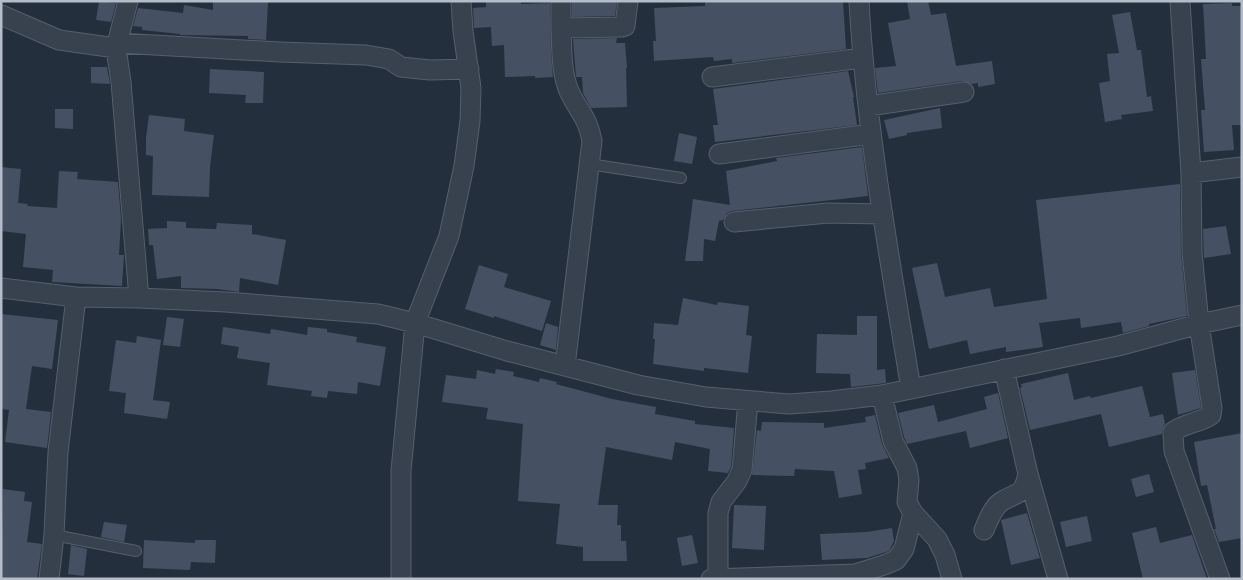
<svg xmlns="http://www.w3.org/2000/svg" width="1243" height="580" font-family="'Work Sans',sans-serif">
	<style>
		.building { fill: #455162 }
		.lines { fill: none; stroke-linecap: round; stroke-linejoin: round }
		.service-casing { stroke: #565f6c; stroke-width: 12 }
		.minor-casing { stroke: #565f6c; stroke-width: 21 }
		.service { stroke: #38414e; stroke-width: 10 }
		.minor { stroke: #38414e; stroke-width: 19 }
	</style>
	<rect width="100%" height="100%" fill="#242f3e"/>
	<path class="building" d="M99 1 116 3 111 22 96 20Z
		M213 1 268 2 266 40 248 39V36L180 35V34L142 30V27L133 26 138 8 183 13 184 5 213 10Z
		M486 1H521V4L550 3 551 53 553 77 535 78V76L505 77 504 45 492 46 491 27 474 28 473 8 486 7Z
		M572 1H617L615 16 572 17Z
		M705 1H843L846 49 732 63V59L714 61 713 57 654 61 653 41H656L654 8 705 6Z
		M907 1H928L931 15 946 13 956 66 992 61 995 84 978 87V83L972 84 962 81 878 93 875 68 896 66 888 23 910 19Z
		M1232 3V6H1242V125H1232L1234 150 1204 152 1201 110H1205L1201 59H1206L1203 4Z
		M1130 12 1137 50H1141L1147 97 1151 96 1153 111 1121 115 1122 119 1105 122 1099 83 1110 81 1107 54 1119 53 1112 15Z
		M617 38 616 43H625L627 68H626L627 107 591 108 583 93 582 77H576L573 39Z
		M91 67H107L110 84 91 83Z
		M210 69 264 72 263 103H245L246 95 209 93Z
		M848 71 854 97H853L857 125 715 142 713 125H718L713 89Z
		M940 108 942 128 907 133V135L889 139 884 120Z
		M55 109H73V129L55 128Z
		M149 115 185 119 184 131 214 135 210 167 209 197 152 195 153 156 146 155V138Z
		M679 133 697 137 692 164 674 161Z
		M862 147 868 196 732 211 727 213 723 220 719 221 715 241 704 239 703 261H685L693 199 730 205 726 171 777 161 776 158Z
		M1 167 21 169 18 203 28 204 27 206 57 208 59 171 78 172 77 179 118 182 121 219 119 255H124L122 286 52 282 53 270 23 267 26 234 1 231Z
		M1180 184 1181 252 1187 316 1149 324V326L1123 333 1121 322 1081 328 1080 318 1039 323 1043 347 1006 352V347L970 354 967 340 929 349 912 268 937 263 945 297 990 288 994 307 1047 299 1036 200Z
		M167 221 186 222V228L216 229 217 223 252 225V234L286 240 278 285 240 278 239 292 217 289 181 288V276L157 279 153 245H149L148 229 167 228Z
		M1226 226 1231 254 1204 258 1203 229Z
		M479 265 508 274 504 287 551 301 542 331 494 316V318L465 309Z
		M683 298 717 305 718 302 749 306 746 335 752 336 748 373 704 368V371L653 364 655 339H653L654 323 678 325Z
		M1 314 58 320 52 369 32 366 26 409 51 412 47 448 5 442 9 410 1 409Z
		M857 316H877V370L885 369 886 383 851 387 850 374 816 373 817 334 857 335Z
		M167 317 184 319 180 347 163 345Z
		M546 323 558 327 556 350 540 345Z
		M223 327 270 334 271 329 307 335 308 327 327 329V332L357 337 356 342 386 347 380 386 358 382 357 394 328 391 327 398 311 396 312 391 267 385 270 363 237 358 239 347 221 344Z
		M137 336 161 340 153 400 170 402 167 419 124 413 126 393 109 391 116 340 136 343Z
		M496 369 514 372 513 376 539 382 540 378 557 382 556 384 612 399 656 407 655 414 695 421V424L734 428 731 467 728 473 708 471 710 449 675 442 672 460 606 447 598 505H618L617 525H621V541H626L627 561H583V547L556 544 560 504 518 501 523 424 486 419 488 408 442 402 446 375 476 379 477 370 495 374Z
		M1195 370 1201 408 1178 415 1172 373Z
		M1068 373 1074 400 1090 396 1091 398 1142 386 1150 417 1163 414 1165 424 1163 427 1162 434 1109 447 1101 414 1030 430 1020 388 1022 387 1021 384Z
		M998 393 1008 438 970 448 966 431 907 444 904 437 898 413 934 405 938 422 987 409 984 397Z
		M875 415 882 444 889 458 865 463 866 469 858 470 862 494 839 498 834 471 795 469 794 476 752 475 757 430 761 431 762 422 824 423V428L866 422 865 417Z
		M1242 433V538L1219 542 1214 529H1216L1207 485 1201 486 1194 442Z
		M1149 474 1154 492 1136 497 1131 479Z
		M3 489 25 492 24 501 32 502 27 542 42 544 37 579H1Z
		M734 505 766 506 764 550 732 548Z
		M1027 513 1040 558 1011 565 1001 520Z
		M1087 516 1092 541 1066 547 1060 522Z
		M104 522 127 525 124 542 101 537Z
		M1156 527 1160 543 1192 535 1207 579H1143L1132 533Z
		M892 528 894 541 889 551 867 558 822 560 820 534 867 532Z
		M692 535 698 563 682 566 677 538Z
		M144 540 195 543V540H216L215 563 191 562 190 570 143 568Z
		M71 545 87 549 84 576 68 574Z"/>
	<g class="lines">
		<defs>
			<path id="service" d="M589 164 681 178
				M54 535 136 551"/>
			<path id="minor" d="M128 1 116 48 121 82 139 298
				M561 1V28L622 27 625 26 628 1
				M859 1C866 132 890 260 911 389
				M1180 1 1191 173 1192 252 1199 324 1212 408 1211 415C1200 423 1184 423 1173 432L1174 451 1220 579
				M1 15 59 40 116 48
				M561 28C562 49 561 72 569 91 578 111 588 117 592 141L565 366
				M118 43 280 52 366 55 389 59 401 67 430 70 469 69
				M712 77 862 58
				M868 106 964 92
				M719 154 871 134
				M1191 173 1242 167
				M734 222 828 213 883 214
				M1 288 76 297 139 298 226 302 378 314 415 323 507 351 638 385 706 397 789 404 831 401 882 395 1118 346 1199 324 1242 315
				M882 395 893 441 907 468 909 480 907 502 913 513 937 539 945 555 952 579
				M1028 474 1058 579
				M984 530C988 521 993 507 1001 502 1017 491 1023 498 1028 474L1004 369
				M718 578V513L721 502 737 481 742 470 748 401
				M49 579 54 535 58 452 76 297
				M401 579V471L415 323 449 236 464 166 470 121 471 88 463 31 461 1
				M711 579 855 574 884 565 896 560 904 549 913 513"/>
		</defs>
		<use href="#service" class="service-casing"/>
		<use href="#minor" class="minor-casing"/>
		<use href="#service" class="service"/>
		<use href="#minor" class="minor"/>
	</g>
	<rect width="1243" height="580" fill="none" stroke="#b4bcc9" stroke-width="5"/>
</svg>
